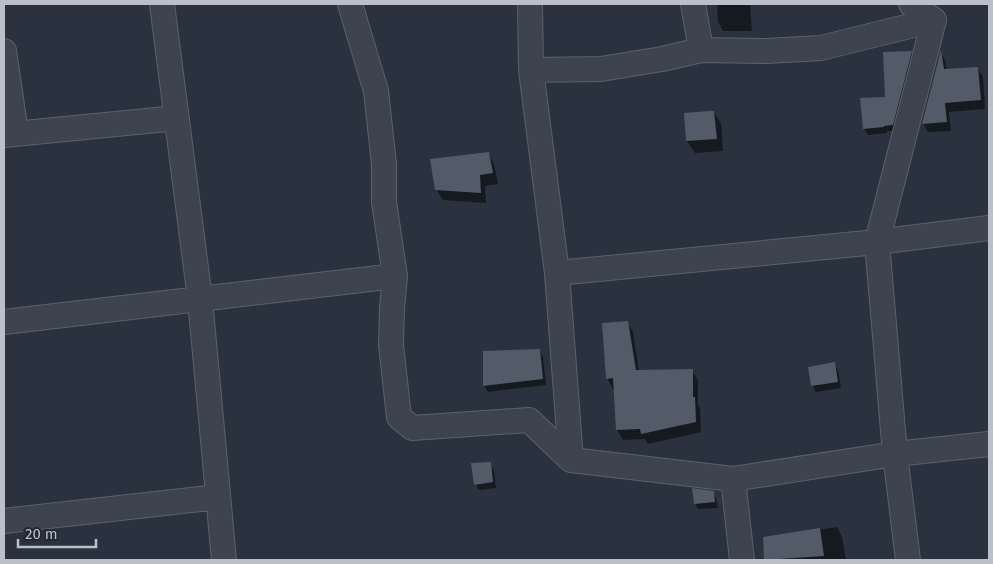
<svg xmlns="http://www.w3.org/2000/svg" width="993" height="564" font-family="'Fira Sans',sans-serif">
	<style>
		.shadow { fill: #0007 }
		.building { fill: #535b69 }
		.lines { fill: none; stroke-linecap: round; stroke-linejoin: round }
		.street-casing { stroke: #5b626c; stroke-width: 26 }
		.street { stroke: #3d444f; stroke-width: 24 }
	</style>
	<rect width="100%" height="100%" fill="#29323e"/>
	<path class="shadow" d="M717 4H750L752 31H723L718 21Z
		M911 52 915 58 896 131H887V133L868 135 864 129 886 98Z
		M941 53 945 60 947 70 977 68 983 77 985 109 949 112 951 131 928 132 923 123Z
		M714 112 721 124 723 151 695 153 687 141Z
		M488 153 494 164 498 184 485 186 486 203 443 200 436 189Z
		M627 322 633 332 639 372 692 370 698 381V405L700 408 701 432 648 444 645 439 623 440 617 430 615 389H613L607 378Z
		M540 351 543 357 546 385 488 392 484 386 485 352Z
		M834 364 838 370 841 388 816 392 812 385Z
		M490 464 494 470 496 488 479 490 475 484Z
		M713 492 716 498 718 508 698 509 695 503Z
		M837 527 842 537 846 560H766L764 538Z"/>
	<path class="building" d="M941 50 944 69 978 67 981 100 945 103 947 122 922 124Z
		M912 51 893 125 884 126V127L863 129 860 98 885 97 883 52Z
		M709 111H714L717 139 686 141 684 113Z
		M489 152 493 173 480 175 481 193 435 190 430 159Z
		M628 321 636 370 693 369V397H695L696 422 641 434 640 429 616 430 613 378 606 379 602 323Z
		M540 349 543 379 483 386V351Z
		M835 362 838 382 811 386 808 367Z
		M491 462 493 482 474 485 471 463Z
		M692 488 714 491 715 502 694 504Z
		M820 528 824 556 764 560 763 537Z"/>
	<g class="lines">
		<defs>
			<path id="street" d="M162 4 200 299 224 560
				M350 4 376 91 384 164V202L395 276 392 308 391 345 399 417 412 428 529 420 571 460 733 479 895 454 989 444
				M530 4 531 70 557 273 571 460
				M693 4 701 50
				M4 51 16 133
				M531 70 601 69 662 59 701 50 766 51 821 48 934 20
				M4 135 177 118
				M557 273 877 242 989 228
				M4 322 395 276
				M733 479 742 560
				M4 521 218 497
				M908 560 895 454 877 242 934 20 911 4"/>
		</defs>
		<use href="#street" class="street-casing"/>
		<use href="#street" class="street"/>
	</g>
	<rect width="993" height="564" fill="none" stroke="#babfc9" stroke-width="10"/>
	<path d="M18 539v8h78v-8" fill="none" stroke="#babfc9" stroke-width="2.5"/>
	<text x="25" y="539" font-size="15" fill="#babfc9" stroke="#222934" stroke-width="4" paint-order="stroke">20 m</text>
</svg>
